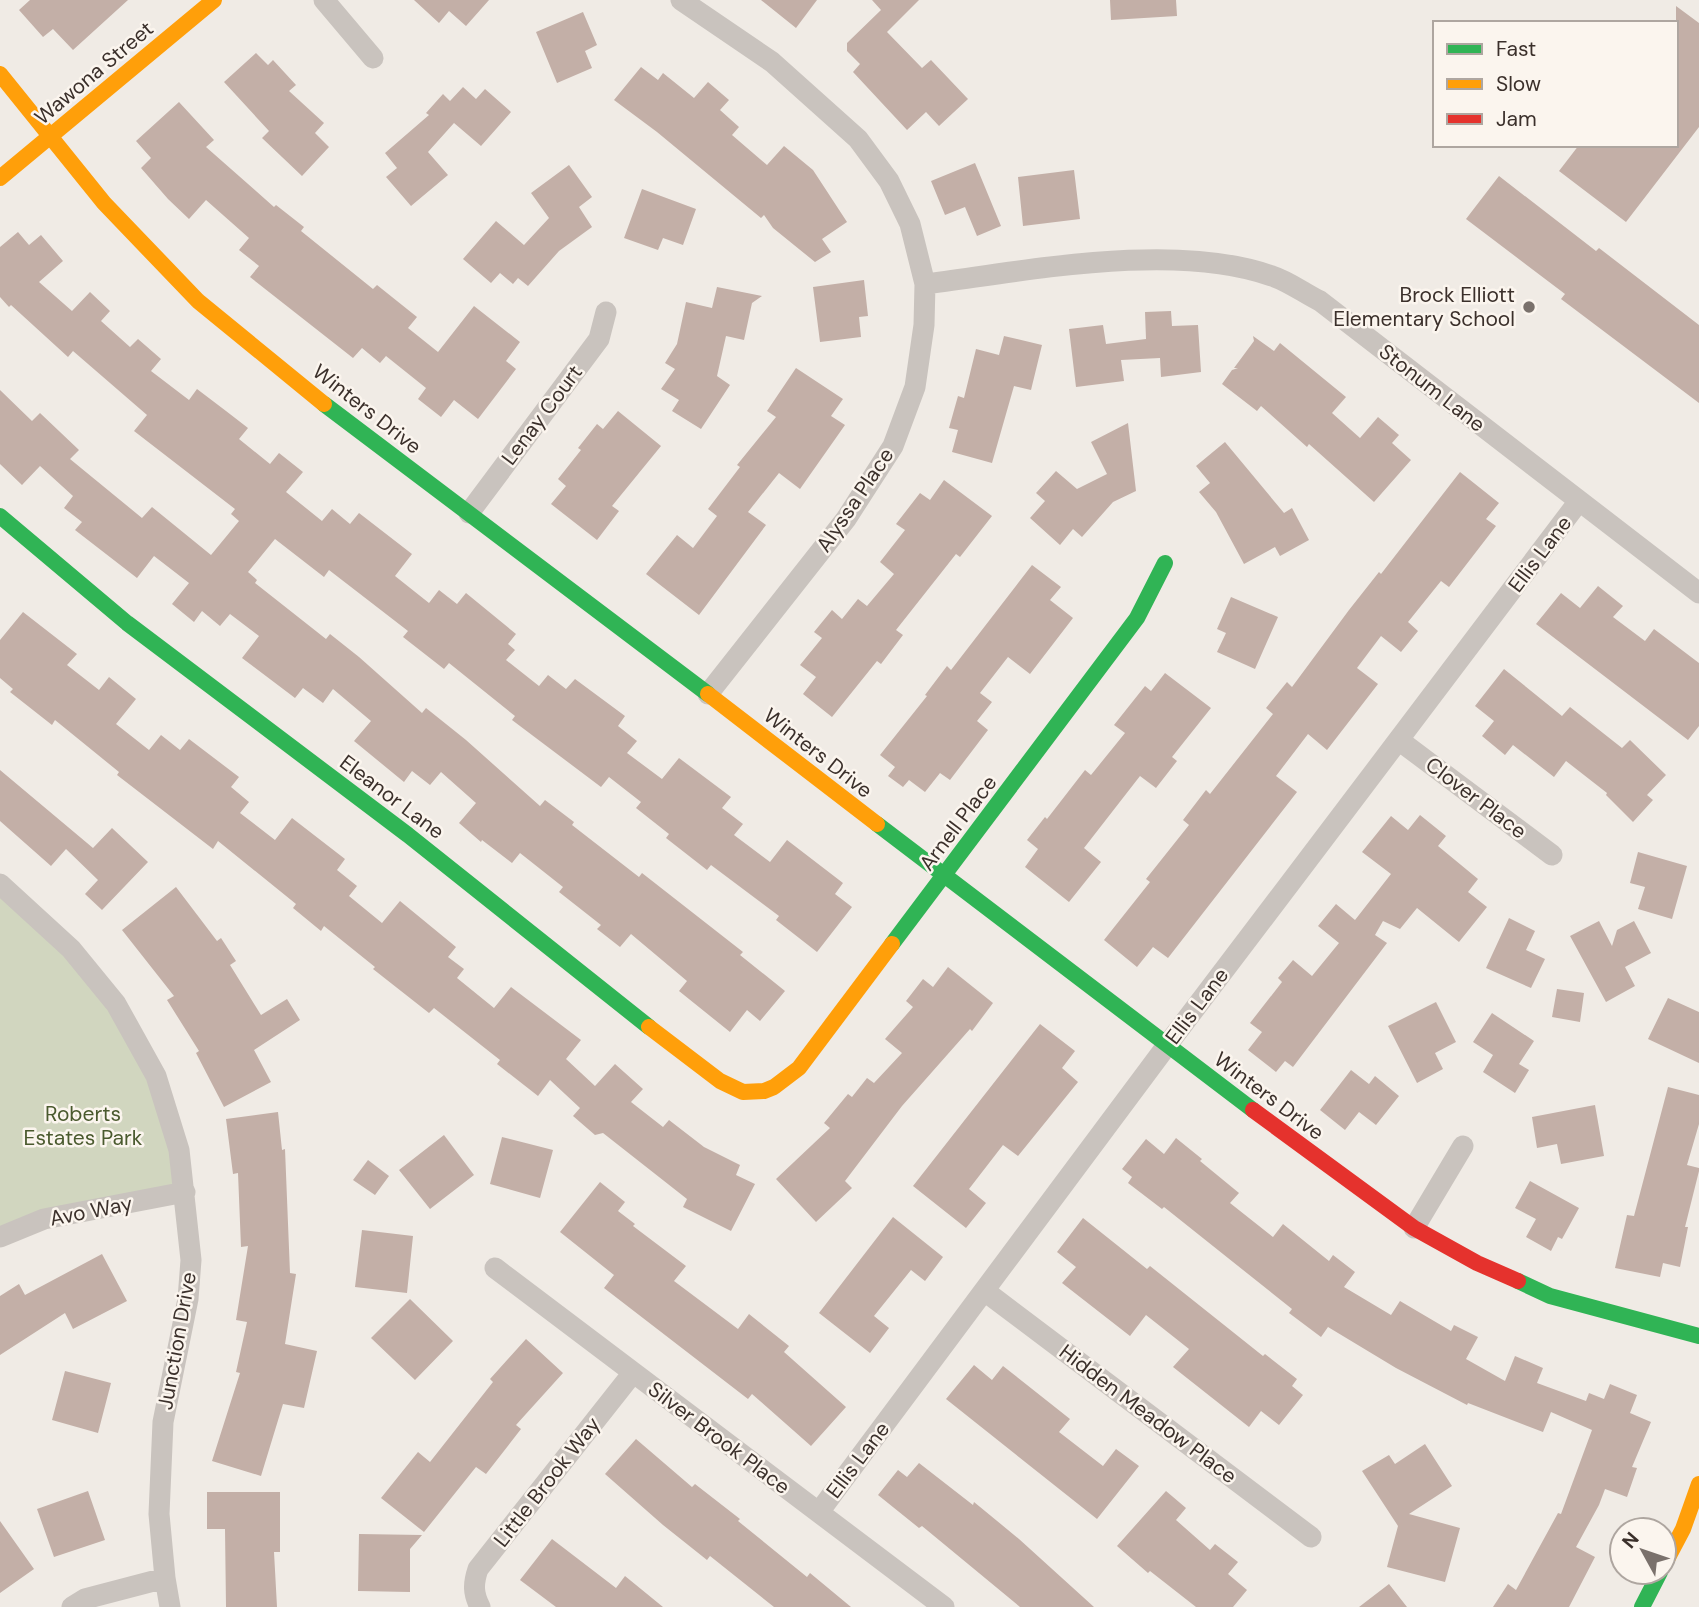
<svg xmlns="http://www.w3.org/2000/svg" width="1699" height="1607" font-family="'DM Sans',sans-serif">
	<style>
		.green { fill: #d1d6bf }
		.building { fill: #c3afa7 }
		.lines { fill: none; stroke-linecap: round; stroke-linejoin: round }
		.street { stroke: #c9c3be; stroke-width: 21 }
		.fast { stroke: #30b455; stroke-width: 16 }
		.slow { stroke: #ff9f0a; stroke-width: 16 }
		.jam { stroke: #e5322d; stroke-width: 16 }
		.poi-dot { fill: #7a716c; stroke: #fbf5ee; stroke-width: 2.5 }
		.labels { text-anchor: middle; stroke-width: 5; stroke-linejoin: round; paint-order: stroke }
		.street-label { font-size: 21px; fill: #3b302b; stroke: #fbf5ee }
		.poi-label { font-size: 21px; fill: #3b302b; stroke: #fbf5ee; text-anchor: end }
		.park-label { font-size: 21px; fill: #4a5a2e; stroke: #fbf5ee }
	</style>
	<rect width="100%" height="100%" fill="#f0ebe5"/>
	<path class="green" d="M0 884 71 949 156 1076 185 1192 0 1237Z"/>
	<path class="building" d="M30 0H128L73 50 53 29 43 37 19 10Z
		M414 0H489L466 26 449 11 439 23Z
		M761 0H817L796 28Z
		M872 0H919L887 32 922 68 931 60 968 99 939 126 926 112 907 130 853 72 860 64 847 51V43L881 10Z
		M1110 0H1176L1177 16 1111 20Z
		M1676 6 1699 23V127L1626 222 1559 171 1579 145H1676Z
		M583 12 597 45 585 51 592 68 557 83 536 32Z
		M256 53 268 65 273 60 296 85 289 91 324 123 315 133 329 147 302 176 262 138 269 131 224 82Z
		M641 67 658 80 663 73 694 98 708 82 729 100 720 110 739 127 732 135 767 165 784 146 813 170 847 222 822 239 831 252 815 262 773 228 764 215 761 218 657 132 614 100Z
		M463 87 476 99 485 89 511 112 481 146 454 123 428 152 448 175 411 206 386 177 397 168 385 153 429 115 426 113 443 94 450 101Z
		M179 102 214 140 206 147 274 207 276 205 304 227 301 231 373 289 377 285 417 317 408 328 438 352 474 306 520 342 506 361 516 369 478 419 454 400 441 417 418 399 426 388 386 356 380 363 362 348 353 358 250 277 259 266 239 250 249 238 206 200 189 219 168 199 141 168 151 158 136 141Z
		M975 163 1001 226 977 236 965 207 945 215 931 181Z
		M569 165 592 197 579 207 592 227 559 251 528 286 518 278 513 284 500 273 491 283 463 259 496 221 524 245 549 218 531 193Z
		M1074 170 1080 219 1023 226 1018 177Z
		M1499 176 1596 251 1599 248 1699 325V403L1561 299 1565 294 1466 219Z
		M642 189 696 209 683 245 663 238 658 250 624 238Z
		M18 232 29 245 41 235 63 261 39 282 72 311 90 292 110 311 101 321 130 347 138 339 161 359 151 371 189 400 197 389 226 411 248 428 239 439 270 464 279 453 303 472 286 492 322 521 332 509 350 524 359 513 412 554 395 576 429 603 439 590 457 604 466 593 516 634 508 644 515 650 506 660 539 686 548 675 566 689 575 679 625 716 618 726 637 741 627 753 662 779 679 758 731 797 722 808 743 824 734 835 770 862 787 840 843 883 835 894 852 907 817 952 776 920 779 916 711 865 707 870 666 838 669 834 636 808 641 802 609 777 601 787 512 720 515 716 449 663 444 669 403 637 408 631 329 570 324 577 275 539 248 572 257 580 255 583 326 639 330 634 359 657 422 713 426 708 466 740 540 806 545 800 574 822 572 825 639 877 642 873 743 952 740 955 785 991 760 1021 747 1010 730 1032 679 991 687 981 631 934 620 947 597 929 601 925 559 892 563 887 520 853 512 863 482 840 481 842 459 823 476 803 441 772 430 785 412 771 404 782 354 741 371 721 333 689 323 703 303 688 295 698 242 658 259 636 230 614 220 626 202 611 194 622 172 604 189 583 154 556 137 578 75 530 82 522 64 508 73 496 40 466 22 485 0 464V390L32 421 40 413 79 450 70 459 142 518 152 507 211 555 239 521 231 514 235 509 134 431 147 415 73 351 68 357 11 305 9 307 0 297V247Z
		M864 280 868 316 859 317 861 337 820 342 813 287Z
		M717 287 762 296 752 303 744 340 726 336 717 376 730 385 701 429 672 411 679 400 661 389 675 369 665 363 677 344 686 302 712 308Z
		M1171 311 1172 326 1198 325 1201 372 1161 377 1160 358 1121 360 1124 381 1076 387 1069 329 1103 325 1106 344 1146 339 1145 312Z
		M1004 336 1042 345 1031 390 1014 386 992 463 952 452 958 430 949 428 958 396 964 398 976 349 999 355Z
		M1253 336 1274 351 1280 343 1346 397 1332 413 1360 438 1378 417 1399 435 1392 443 1411 460 1374 502 1309 444 1307 447 1261 406 1257 411 1222 384 1232 370 1238 368H1234L1254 341Z
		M796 368 843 399 831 416 845 425 800 489 779 473 748 512 766 525 699 615 646 574 677 535 693 548 717 516 708 509 740 467 737 465 776 417 767 411Z
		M618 411 661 446 612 506 619 511 597 540 551 504 566 486 558 479 581 450 578 448 597 424 603 429Z
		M1128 423 1136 491 1113 502 1082 537 1073 529 1060 545 1030 518 1045 501 1036 493 1056 471 1077 489 1107 474 1091 442Z
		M1225 442 1284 513 1292 508 1309 540 1280 556 1275 547 1244 564 1216 512 1199 492 1210 483 1196 466Z
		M1460 472 1499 503 1486 519 1496 526 1449 587 1441 581 1408 622 1418 631 1401 652 1381 636 1357 668 1378 684 1327 750 1308 734 1276 776 1297 792 1168 958 1153 947 1137 967 1104 940 1150 882 1146 879 1189 825 1183 820 1206 790 1210 794 1273 714 1266 708 1287 682 1292 687 1349 610 1379 572 1381 574Z
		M944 480 992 516 960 557 956 554 896 630 903 635 881 664 877 661 832 717 803 694 816 677 800 665 822 638 814 632 832 610 842 619 858 599 867 606 894 574 880 562 905 530 896 524 920 493 930 500Z
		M1032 565 1061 587 1050 600 1073 618 1030 674 1008 657 980 693 992 702 977 721 988 730 950 780 940 773 925 792 909 780 903 787 888 776 895 767 880 755 927 696 925 695 947 666 951 670Z
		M1598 586 1623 606 1613 617 1645 641 1654 629 1699 663V726L1688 740 1536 624 1561 593 1580 608Z
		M1231 597 1278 617 1255 669 1217 652 1226 633 1217 629Z
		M23 612 77 654 67 665 99 690 109 677 136 699 116 724 149 750 161 735 180 750 189 739 239 777 231 787 249 802 240 813 275 840 292 818 345 859 337 870 357 886 349 896 382 923 400 901 456 947 448 957 464 969 457 978 494 1008 511 987 581 1040 566 1059 595 1086 615 1064 643 1089 631 1102 663 1127 669 1120 704 1147 740 1165 736 1175 755 1184 731 1231 683 1207 687 1199 603 1133 595 1135 573 1116 580 1108 550 1080 538 1096 497 1064 500 1060 434 1008 429 1013 373 969 375 967 324 926 321 931 293 908 296 904 218 841 213 849 117 775 119 772 55 720 52 725 10 692 13 689 0 678V640Z
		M1504 669 1562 716 1570 707 1622 748 1630 740 1666 775 1647 795 1653 800 1633 822 1606 795 1607 793 1566 761 1554 777 1513 745 1505 755 1482 736 1494 721 1475 706Z
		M1165 673 1211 708 1172 757 1177 761 1156 788 1140 776 1084 848 1101 862 1069 902 1025 867 1038 849 1027 840 1045 817 1047 819 1085 770 1091 775 1125 733 1114 725 1145 686 1151 691Z
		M0 770 93 848 112 828 148 862 102 910 85 894 98 880 66 849 51 866 0 821Z
		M1420 815 1446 836 1438 846 1478 879 1468 892 1487 907 1459 942 1417 908 1400 929 1383 921 1375 935 1387 943 1293 1067 1285 1061 1276 1072 1248 1050 1262 1032 1250 1023 1282 982 1278 978 1293 960 1312 976 1339 943 1318 926 1336 904 1355 920 1391 874 1362 852 1391 816 1408 830Z
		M1638 852 1687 866 1672 919 1638 909 1645 887 1630 883Z
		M176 887 217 941 221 938 236 961 230 965 261 1015 287 999 300 1020 254 1050 271 1082 224 1107 196 1053 199 1051 167 1000 174 996 122 930Z
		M1509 918 1535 931 1526 950 1545 959 1531 988 1486 968Z
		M1599 921 1612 946 1617 930 1634 921 1651 953 1625 967 1635 986 1606 1002 1570 936Z
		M948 967 993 1003 972 1031 970 1029 902 1106 845 1181 852 1188 816 1222 776 1179 830 1128 824 1123 848 1094 852 1097 867 1078 874 1083 902 1053 885 1039 913 1007 906 1001 923 979 933 987Z
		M1557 989 1584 993 1580 1022 1552 1017Z
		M1668 998 1699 1012V1063L1648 1039Z
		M1436 1002 1456 1042 1435 1053 1443 1069 1417 1083 1388 1026Z
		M1492 1013 1534 1041 1519 1064 1529 1070 1515 1093 1483 1072 1493 1055 1473 1042Z
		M1040 1024 1075 1051 1062 1068 1078 1082 1018 1156 1003 1145 969 1189 986 1203 966 1228 913 1186Z
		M1351 1070 1369 1084 1375 1076 1399 1096 1376 1125 1359 1112 1345 1130 1320 1110Z
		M1668 1087 1699 1095V1124L1687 1165 1699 1168V1171L1685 1227H1688L1680 1267 1663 1263 1660 1277 1615 1268 1627 1215 1634 1216Z
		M1595 1105 1604 1156 1561 1164 1557 1144 1537 1148 1532 1117Z
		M278 1112 282 1150 285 1149 290 1273 296 1274 285 1344 317 1351 304 1408 283 1404 261 1476 212 1461 240 1373 236 1372 247 1322 236 1320 248 1246 241 1247 238 1173 233 1174 226 1119Z
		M444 1135 474 1175 430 1209 399 1170Z
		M502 1137 553 1150 540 1198 490 1184Z
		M1176 1138 1202 1159 1200 1161 1239 1193 1230 1203 1273 1237 1283 1224 1329 1261 1333 1255 1355 1272 1344 1287 1391 1315 1400 1301 1451 1331 1454 1325 1478 1337 1466 1359 1505 1381 1515 1356 1543 1368 1537 1383 1586 1401 1589 1393 1604 1399 1610 1384 1637 1395 1630 1413 1651 1422 1632 1467 1637 1468 1627 1497 1605 1489 1599 1505 1576 1547 1595 1557 1569 1607H1493L1508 1584 1516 1590 1558 1513 1561 1514 1592 1430 1551 1412 1543 1432 1468 1403 1467 1405 1396 1368 1328 1327 1321 1337 1289 1313 1292 1309 1164 1207 1162 1209 1128 1183 1132 1177 1122 1169 1146 1139 1164 1154Z
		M368 1160 389 1176 375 1195 353 1180Z
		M1530 1181 1579 1208 1562 1239 1558 1237 1551 1251 1526 1237 1536 1219 1515 1208Z
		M600 1182 625 1202 618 1211 635 1224 633 1226 686 1266 674 1281 738 1329 749 1314 789 1346 784 1352 846 1407 811 1446 752 1394 748 1399 604 1288 614 1275 560 1232Z
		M893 1217 943 1257 925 1281 911 1270 874 1316 889 1328 870 1353 819 1313Z
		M1083 1218 1147 1269 1150 1266 1263 1356 1265 1354 1297 1379 1292 1386 1303 1395 1279 1425 1261 1411 1249 1427 1173 1367 1189 1349 1146 1315 1130 1336 1062 1283 1076 1267 1057 1252Z
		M362 1230 413 1236 407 1293 355 1287Z
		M102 1254 127 1301 73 1329 65 1313 0 1355V1296L19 1284 25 1295Z
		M410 1299 453 1341 415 1380 371 1338Z
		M526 1339 563 1373 516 1425 521 1429 486 1474 476 1467 424 1532 381 1498 418 1452 430 1462 493 1382 490 1379Z
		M974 1365 992 1380 1003 1366 1070 1419 1059 1432 1103 1466 1116 1449 1139 1466 1097 1519 946 1399Z
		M65 1371 111 1383 98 1433 52 1420Z
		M636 1439 692 1487 695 1484 740 1519 738 1521 807 1577 810 1573 851 1607H774L710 1556 707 1560 663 1525 605 1474Z
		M1425 1444 1452 1486 1409 1514 1460 1528 1445 1582 1387 1567 1398 1526 1362 1471 1389 1455 1395 1464Z
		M919 1463 973 1505 974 1502 1019 1539 1094 1607H1020L922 1526 919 1528 878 1495 898 1470 907 1477Z
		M88 1491 105 1540 54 1557 37 1509Z
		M1166 1491 1186 1508 1176 1520 1210 1550 1215 1544 1238 1562 1228 1574 1247 1590 1233 1607H1196L1150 1571 1148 1573 1117 1546Z
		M207 1492H280V1552H274L277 1607H226L225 1529H207Z
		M0 1521 34 1569 0 1593Z
		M359 1534 422 1535 410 1549V1592L358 1591Z
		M552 1539 616 1588 625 1576 663 1607H556L520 1580Z
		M1389 1584 1407 1607H1359Z"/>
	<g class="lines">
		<path class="street" d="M324 0 373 58
			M681 0 772 62 858 139 889 181 910 224 925 284 924 325 915 387 893 446 846 519 708 694
			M925 284C1027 271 1174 241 1272 276 1288 281 1304 293 1320 301L1699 593
			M469 513 599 339 606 312
			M1400 741 1552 855
			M0 884 71 949 116 1004 156 1076 179 1150 191 1260 188 1299 163 1422 159 1514 165 1578 170 1607
			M1414 1228 1463 1146
			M0 1237 44 1219 185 1192
			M495 1268 944 1607
			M986 1292 1311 1537
			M819 1512C936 1357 1051 1199 1168 1044 1305 863 1443 683 1579 501
			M72 1607 85 1599 165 1578
			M480 1607C473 1593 473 1584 478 1569L632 1374"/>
		<path class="fast" d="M324 404 708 694
			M0 516 127 623 408 835 649 1027
			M877 824 1253 1110
			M892 944 1137 618 1165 563
			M1518 1281 1550 1296 1699 1336
			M1642 1607 1660 1572"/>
		<path class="slow" d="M0 74 104 203 198 301 324 404
			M0 178 214 0
			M708 694 877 824
			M649 1027 720 1081 743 1092 764 1091 774 1087 799 1068 892 944
			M1664 1565 1683 1529 1699 1484"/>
		<path class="jam" d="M1253 1110 1414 1228 1477 1263 1518 1281"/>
	</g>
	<circle class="poi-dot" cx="1529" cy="307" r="7"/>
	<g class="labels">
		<g class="street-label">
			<text transform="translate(94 73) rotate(-40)" y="7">Wawona Street</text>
			<text transform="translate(1432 388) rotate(38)" y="7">Stonum Lane</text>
			<text transform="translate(367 409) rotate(38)" y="7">Winters Drive</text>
			<text transform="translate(542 415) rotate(-53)" y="7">Lenay Court</text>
			<text transform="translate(855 500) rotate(-56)" y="7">Alyssa Place</text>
			<text transform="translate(1540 554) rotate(-53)" y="7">Ellis Lane</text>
			<text transform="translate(818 753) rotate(38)" y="7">Winters Drive</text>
			<text transform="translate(392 797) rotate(37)" y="7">Eleanor Lane</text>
			<text transform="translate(1476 798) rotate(37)" y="7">Clover Place</text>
			<text transform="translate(958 823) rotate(-53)" y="7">Arnell Place</text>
			<text transform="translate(1197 1006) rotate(-53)" y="7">Ellis Lane</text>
			<text transform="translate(1269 1096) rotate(37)" y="7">Winters Drive</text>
			<text transform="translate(91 1211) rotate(-11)" y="7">Avo Way</text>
			<text transform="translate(177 1341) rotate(-80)" y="7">Junction Drive</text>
			<text transform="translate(1148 1414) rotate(37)" y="7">Hidden Meadow Place</text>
			<text transform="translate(719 1438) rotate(37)" y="7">Silver Brook Place</text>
			<text transform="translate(858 1460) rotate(-53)" y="7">Ellis Lane</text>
			<text transform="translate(547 1482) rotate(-52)" y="7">Little Brook Way</text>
		</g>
		<g class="poi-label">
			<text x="1515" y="302">Brock Elliott<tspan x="1515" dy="24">Elementary School</tspan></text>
		</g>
		<g class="park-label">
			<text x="83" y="1121">Roberts<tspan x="83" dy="24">Estates Park</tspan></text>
		</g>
	</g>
	<rect x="1433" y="21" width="245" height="126" fill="#fbf5ee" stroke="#aea6a0" stroke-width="2"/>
	<rect x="1447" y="44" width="35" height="10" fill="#30b455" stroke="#aea6a0" stroke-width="2"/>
	<text x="1496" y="56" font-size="21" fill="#3b302b">Fast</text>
	<rect x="1447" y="79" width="35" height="10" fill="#ff9f0a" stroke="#aea6a0" stroke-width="2"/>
	<text x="1496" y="91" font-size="21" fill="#3b302b">Slow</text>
	<rect x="1447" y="114" width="35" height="10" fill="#e5322d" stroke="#aea6a0" stroke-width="2"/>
	<text x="1496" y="126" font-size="21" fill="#3b302b">Jam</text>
	<g transform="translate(1643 1551) rotate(310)"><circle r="33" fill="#fbf5ee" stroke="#aea6a0" stroke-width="2"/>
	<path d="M0-5L12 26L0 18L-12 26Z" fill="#7a716c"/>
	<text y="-10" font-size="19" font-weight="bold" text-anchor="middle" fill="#3b302b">N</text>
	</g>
</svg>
